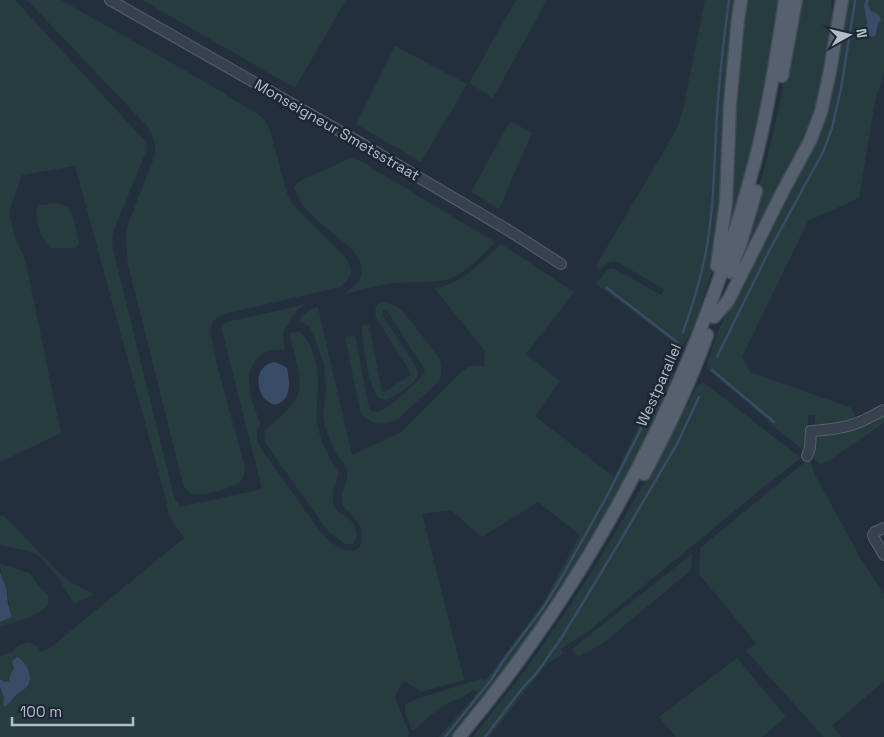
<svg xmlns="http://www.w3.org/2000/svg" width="884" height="737" font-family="'Space Grotesk',sans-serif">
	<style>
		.green { fill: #263c3f }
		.water { fill: #394c67 }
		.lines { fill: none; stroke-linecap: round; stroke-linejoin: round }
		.stream { stroke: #394c67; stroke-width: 2.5 }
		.minor-casing { stroke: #565f6c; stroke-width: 12 }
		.major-casing { stroke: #414a57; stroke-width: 15 }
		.minor { stroke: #38414e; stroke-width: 10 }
		.major { stroke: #56606e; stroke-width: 12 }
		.labels { text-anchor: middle; stroke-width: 5; stroke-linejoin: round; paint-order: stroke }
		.street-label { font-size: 15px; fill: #b4bcc9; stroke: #1d2633 }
	</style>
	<rect width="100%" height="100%" fill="#242f3e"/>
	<path class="green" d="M0 0H15L145 141 147 149 114 230 112 245 175 501H178L180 507 262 489 222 330 223 325 227 322 307 304C296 310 294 313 288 324 286 328 283 329 283 334 283 339 284 345 285 350 279 350 272 349 266 352 261 353 257 358 254 362 243 382 253 404 260 423L257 431V438L260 447 321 533 330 542 344 550 354 551 360 547C366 525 356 520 342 505V493L347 480V472L346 467 337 455 330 440 325 427 323 415 326 390 324 364 314 336 309 326 300 322V320C304 312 310 310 318 307L352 455 401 432 458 375C468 367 472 363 485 367L484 359 485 351 434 288C462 285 481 262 501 244L574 292 526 354 560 381 537 413 536 417 614 477 666 367H669L671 370 674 371 669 390 634 463 575 571 456 737H439L473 698 478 691 473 690 460 699 451 701 440 708 427 718 422 723 414 730H412L405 712V705L413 700 477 680 481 679 486 680 536 613 546 598 580 535 538 502 482 537 451 510 422 514 464 680 424 691H420L406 682 401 684C399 689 395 692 395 698L409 733 408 737H0V687L4 698 3 705C12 700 24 691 30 682L28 671 23 661 15 658 12 661 14 669 9 681 5 682 0 679V656L12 652 19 645 27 642 36 645 40 652 50 648 184 538 169 516 166 504 167 503 75 166 22 175 9 212 15 239 25 258 61 433 0 462Z
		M27 0H61L200 79 261 116 266 122 270 131 288 196 293 205 347 259C353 272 352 278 340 287L224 314 218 317 213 321 210 329 216 361 244 464C245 470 245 477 240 482 234 488 202 496 194 494 188 493 185 489 183 484L128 265 126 236 128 224 154 158C157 145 154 137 147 126Z
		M142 0H346L295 88Z
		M516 0H547L493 98 469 83Z
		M705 0H738L725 184 713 269 696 321 685 345 683 344 681 348 602 288H601L596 284 607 270 613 268 661 295 664 289 617 262C608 260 603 266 598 272L597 264 677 129 683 110Z
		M743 0H782V18L741 200 723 244Z
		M800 0H831L832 16 831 34 819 104 808 136 723 302C745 239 764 176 778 112 786 75 790 37 800 0Z
		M845 0H865L864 3 867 23 865 28 877 32 879 22 869 7V0H884V73L875 101 859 198 808 221 742 357 750 372 852 408 856 420 849 423 818 426 815 423V415H808V446L803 450 768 422 769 421 707 369 708 365 707 364 718 331 745 273 807 158Z
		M395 46 467 84 421 162 356 124Z
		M510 121 532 133 499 209 471 192Z
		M353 157 362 162 495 242C484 253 472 267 458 275 441 285 413 281 393 283 377 285 361 290 345 294 349 290 356 286 359 281 365 272 361 260 354 252 340 236 318 225 305 208 300 202 297 195 294 187L298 182Z
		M56 203 68 207 73 217 79 244 76 248H50C39 235 38 227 36 211L40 205Z
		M385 302 392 304 402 310 440 359C442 368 442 375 438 382L399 418 394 421 381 424 374 423 363 416 360 410 345 337 355 335 368 404 370 410 374 412C378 412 378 413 381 411 391 406 422 379 425 370L389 314 386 310H383L382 313 383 316 415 365C417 370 419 373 417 377 414 385 395 396 388 399 384 400 383 399 380 399 367 389 364 343 361 326L369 325 382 392H385L410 375 409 370 376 317C374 308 376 303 385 302Z
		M299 331C312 342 318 364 318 381 319 397 314 411 318 428 321 443 331 460 339 474 336 484 331 495 334 506 337 514 347 516 352 522 357 529 359 538 353 544H345L328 531 281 465 266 444 264 438 265 430C276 420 296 406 299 391 302 379 293 349 290 336L291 333Z
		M702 381 801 458 765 486 590 630 561 649 563 654 546 664 507 715 489 737H473L524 672 567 610 598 562 669 440 698 384 700 385Z
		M884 414V423L828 461 820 464 812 457 815 437 819 434Z
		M806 461 807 463 809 461 811 463 815 475 861 559 884 594V681L832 726 841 737H824L746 651 756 643 699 574 700 548Z
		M3 515 68 581 94 594 74 604 58 577 39 556 28 551 0 545V516Z
		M692 554 691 570 602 644 578 657 572 649Z
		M0 564 30 573 38 585 48 595C48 598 49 601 48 604 44 615 11 623 0 627V622L12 616C9 607 8 598 6 588 4 580 0 573 0 564Z
		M737 658 786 717 762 737H676L659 717Z"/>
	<path class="water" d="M865 0H869L868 5 871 11C876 13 880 14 881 20L878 24 876 35 872 37 867 35 864 30 867 23 864 5Z
		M274 362 280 364 287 368C290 383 292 401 274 405 269 402 265 400 262 395 255 382 258 365 274 362Z
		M0 572 6 587 8 604 12 617 0 622Z
		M17 657C25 660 34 676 28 685 26 689 22 690 19 693 13 697 10 704 4 707L3 705 4 698 0 687V679L5 682 9 681 11 673 14 669 12 661Z"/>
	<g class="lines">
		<path class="stream" d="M607 288 677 342
			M683 332C695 299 705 266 709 232 714 199 714 166 716 133 718 89 723 44 729 0
			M717 357 769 251 824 150 832 128 841 89 855 1
			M712 370 774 422
			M445 737 491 680 503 661 543 608 559 582 608 494 636 439 665 379 668 369
			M485 737 524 686 536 674 562 637 613 553 677 444 699 397"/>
		<defs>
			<path id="minor" d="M110 0 357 141 508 230 561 264
				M807 456 810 448 811 431C825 430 839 429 851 425 863 422 873 415 884 410
				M884 528 875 532 873 535 874 538 884 555"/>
			<path id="major" d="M782 76 796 0
				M717 266 726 202 730 104 738 19 741 0
				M730 272 740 245 756 191
				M714 317 728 301 784 189 810 141 821 112 830 71 842 0
				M644 474C668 429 690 383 707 335
				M459 737C598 571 699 375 754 165 768 111 777 55 785 0"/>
		</defs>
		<use href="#minor" class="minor-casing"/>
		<use href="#major" class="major-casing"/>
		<use href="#minor" class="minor"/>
		<use href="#major" class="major"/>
	</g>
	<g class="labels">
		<g class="street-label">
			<text transform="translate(337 130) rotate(30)" y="5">Monseigneur Smetsstraat</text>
			<text transform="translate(659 385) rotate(-66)" y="5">Westparallel</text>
		</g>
	</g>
	<g transform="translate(849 35) rotate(82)" stroke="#1d2633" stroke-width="4" paint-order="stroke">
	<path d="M0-4L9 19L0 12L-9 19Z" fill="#b4bcc9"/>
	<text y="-8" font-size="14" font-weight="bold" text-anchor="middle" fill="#b4bcc9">N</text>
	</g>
	<path d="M12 717v8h121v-8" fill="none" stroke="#b4bcc9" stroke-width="2.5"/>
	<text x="20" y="717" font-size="15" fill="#b4bcc9" stroke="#1d2633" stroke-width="4" paint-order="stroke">100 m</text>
</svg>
